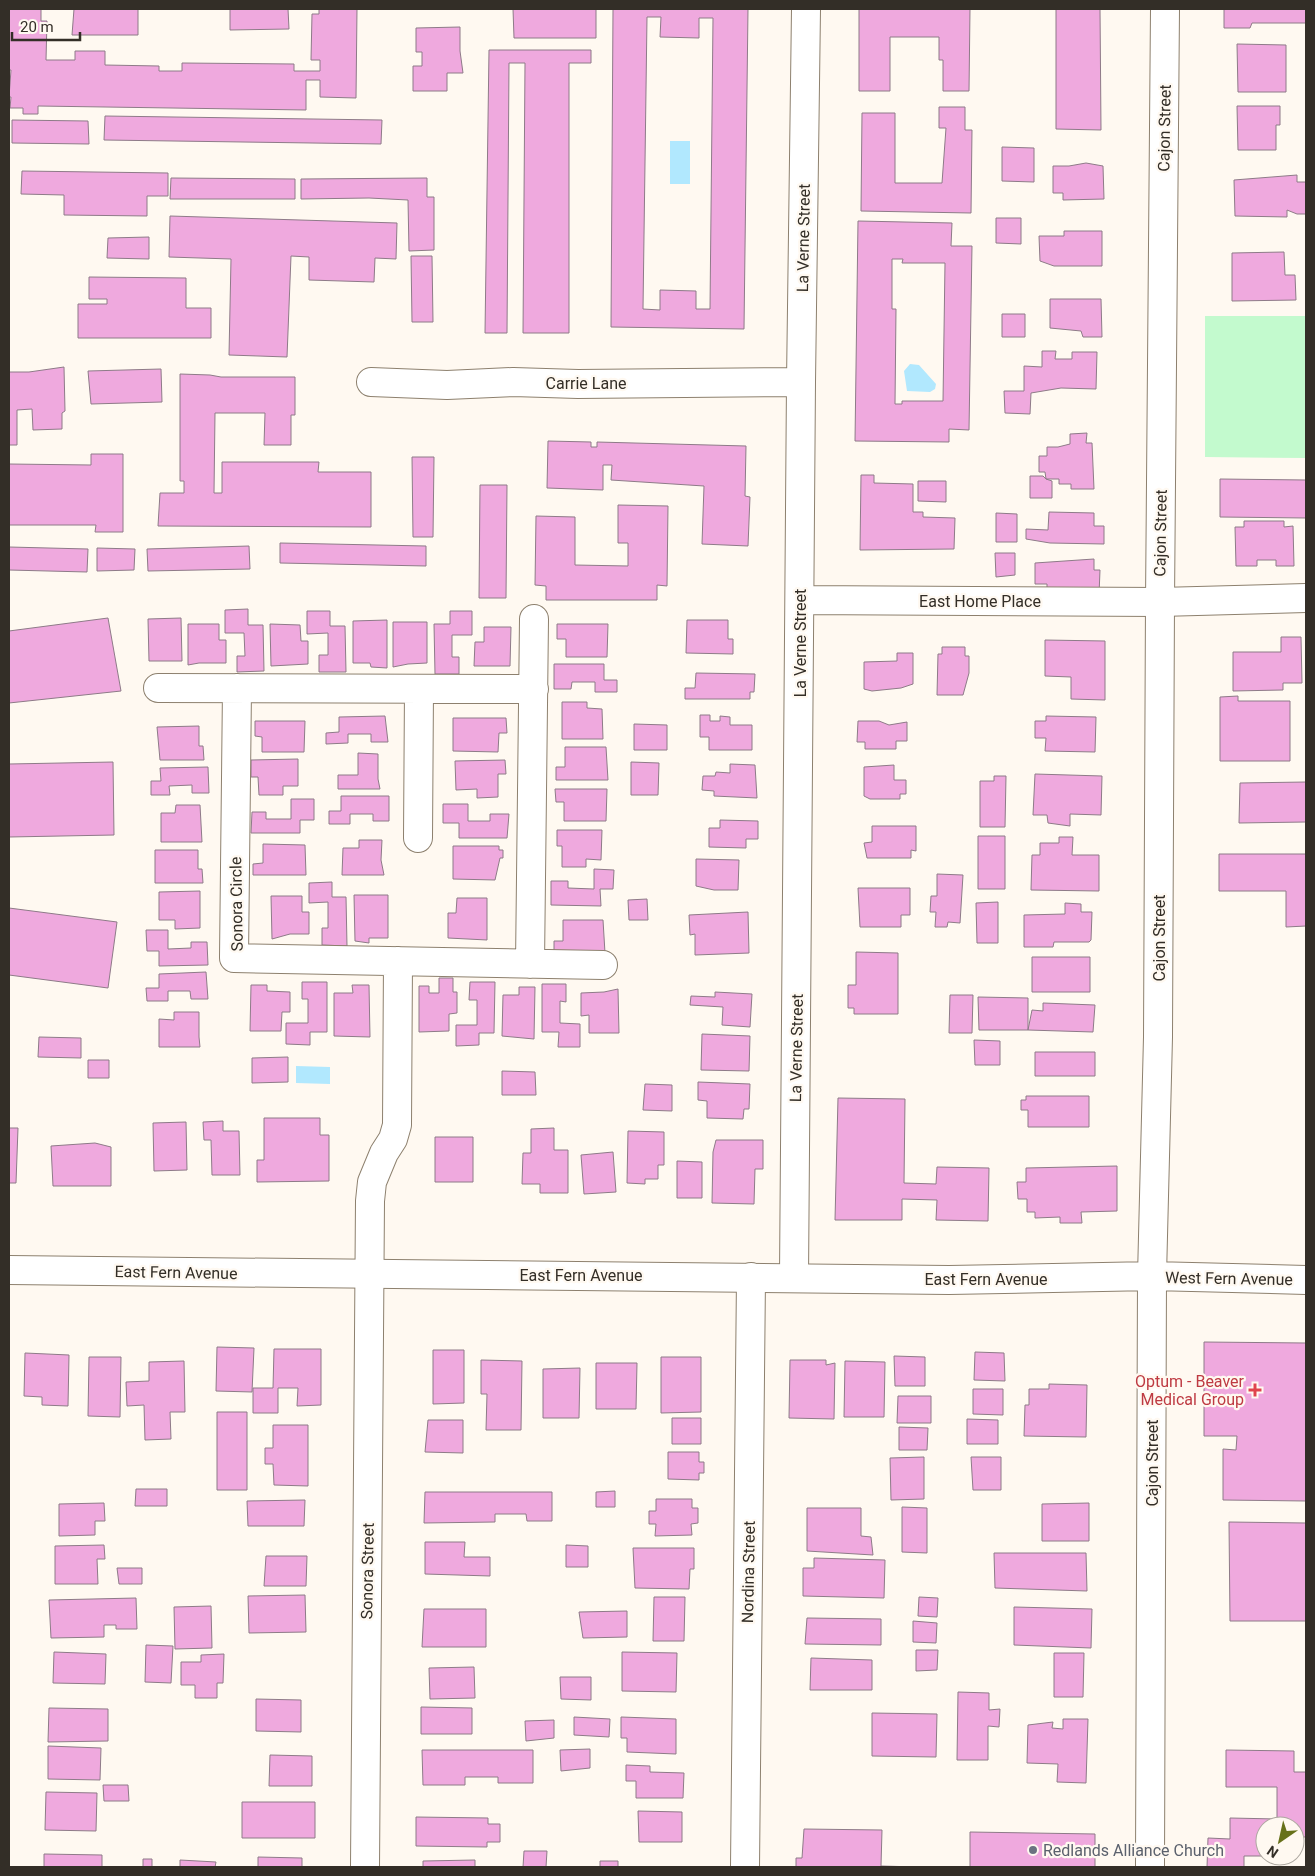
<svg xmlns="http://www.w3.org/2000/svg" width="1315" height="1876" font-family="Roboto,sans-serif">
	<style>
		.green { fill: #c3face }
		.water { fill: #b1e8fe }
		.building { fill: #efa9de; stroke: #8e7b88; fill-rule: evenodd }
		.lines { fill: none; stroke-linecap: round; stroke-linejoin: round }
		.minor-casing { stroke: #8d806e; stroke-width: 30 }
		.tertiary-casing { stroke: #8d806e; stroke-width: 30 }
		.minor { stroke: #fff; stroke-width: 28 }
		.tertiary { stroke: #fff; stroke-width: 28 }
		.health-dot { fill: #e0444e; stroke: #fff9f1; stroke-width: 2 }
		.worship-dot { fill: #6b7280; stroke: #fff9f1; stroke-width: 2 }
		.labels { text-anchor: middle; stroke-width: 4.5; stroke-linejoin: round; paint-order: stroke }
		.street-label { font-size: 16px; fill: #332e27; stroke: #fff9f1 }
		.health-label { font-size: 16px; fill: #be3a42; stroke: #fff9f1; text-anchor: end }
		.worship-label { font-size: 16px; fill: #5b616d; stroke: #fff9f1; text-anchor: start }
	</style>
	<rect width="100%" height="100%" fill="#fff9f1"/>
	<path class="green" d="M1205 316H1306V458L1205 457Z"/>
	<path class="water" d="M670 141H690V184H670Z
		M910 364 919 365 936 384 935 389 930 392 907 391 904 371Z
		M296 1066 330 1067V1084L296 1083Z"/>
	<path class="building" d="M9 9H41V21H47L46 60H75V51H105V65L159 66V71H182V63L294 64V71H320V60H311L312 14H319V9H357L356 98 320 97V80H306V110L38 106V114H23V108H10L11 97H9L11 70H9Z
		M74 9H138V35H72Z
		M230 9H288L289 29 230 30Z
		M513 9H596V38H514Z
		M613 9H748L744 329 611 327ZM647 17H661L660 37 699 38V18H713L710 309H696V291L660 290V310L643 309Z
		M859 9H970L969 91H943V60H939V37H890V91H859Z
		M1056 9H1100L1101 130 1056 129Z
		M1224 9H1306V23H1252L1250 28H1224Z
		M460 27V51L463 73H447V91H413V66H422V52H416V28Z
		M1237 44 1286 45V92H1238Z
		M489 50H591V63H569V333H523L525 63H509L507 333H485Z
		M1237 106H1280V125H1276V150H1238Z
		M939 107H965V130H972L971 213 861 211 862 113H895V183H942L946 128H939Z
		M105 116 382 120 381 144 104 140Z
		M12 120 88 121 89 144 12 143Z
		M1002 147 1034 148V182L1002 181Z
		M1086 163 1103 166 1104 199 1063 200V193H1053V166H1069Z
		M22 171 168 173V196H147V216L64 215V195L21 194Z
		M1297 175V182H1306V214H1297L1287 210V217L1235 216 1234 180Z
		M171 178 295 179V199H170Z
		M427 178V197H434V250L409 251 408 200 369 198 301 199V179Z
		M170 216 397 223 396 259 375 258 374 282 309 280V257L291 256 287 357 229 355 231 259 169 257Z
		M996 218H1021V244L996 243Z
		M858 221 952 223 951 246H972L969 430 949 429V442L855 441ZM892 259H903L902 263H945L943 401H902V404H895L896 309H892Z
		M1064 231H1102V266H1054L1040 261 1039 236H1064Z
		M149 237V259L107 258 108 238Z
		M1284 252 1285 275H1295L1296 300 1232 301V253Z
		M411 256H432L433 322H412Z
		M89 277 186 278V308H211V338H78V304H107V299H89Z
		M1050 299H1101L1102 337H1083L1081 331 1050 328Z
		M1002 314H1025V337H1002Z
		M1042 351H1056L1055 359H1072V352H1097L1096 389 1061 388 1031 393 1030 414 1005 413 1004 391H1024V366L1042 367Z
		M64 367 65 411 62 413V429L33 430 32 409 17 410V445H9V372H29Z
		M161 369 162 402 91 404 88 371Z
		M180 374 210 375 221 377H295V415H291V445H264L265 413H215L214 493H222V462H319L318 472H371V527L158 526 160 493H184V481H180Z
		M1087 433 1086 443H1092L1094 489H1071V484H1059V479H1046L1045 472H1039V456H1047V447H1058L1070 444V434Z
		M548 441 591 442V447H597V442L746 446 745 496 750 497 748 546 702 544 704 486 611 480 612 465H603V490L547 488Z
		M91 454H123V532H95L96 525H9V464L91 465Z
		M412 457H434L433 537H413Z
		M861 475H874V483L913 484V512H923V517L955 518 954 549 860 550Z
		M1030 476H1043L1046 479 1052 481V498H1030Z
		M1220 479 1306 480V518L1220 517Z
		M918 481H946V502L918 501Z
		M480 485H507L506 598H479Z
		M618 505 668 506 667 586 657 585V600H546V586L535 585 536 516 575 517V565L628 566V543H618Z
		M1049 512 1094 513V526H1104V544L1050 543 1026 539V529L1048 530Z
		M996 513 1017 514V542H996Z
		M1244 521H1284V527L1293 526 1294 566H1276V560H1257V566H1236L1235 527H1244Z
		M280 543 426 546V566L280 563Z
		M249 546 250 569 148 571 147 549Z
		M9 547 88 549 87 572 9 570Z
		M97 548 135 549 134 570 97 571Z
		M995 553H1015V575L996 577Z
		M1094 559V570H1100L1099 595 1047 594V584H1035V563Z
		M248 609V625H263L264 671 237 672V656H245L244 633H225V610Z
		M307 611H330V626H345L346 672H319V655H328V633L307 634Z
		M450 611H472V635H452V657H459V674H435L434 624H450Z
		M108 618 121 691 9 703V631Z
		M181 618 182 661H149L148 619Z
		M387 620V668L371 667 370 663H353V621Z
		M687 620H728V639H733V654L686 653Z
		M393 622H427V663L408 664 393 667Z
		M188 624H219V640H226V663H199L188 665Z
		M270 624 300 625 301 641H308V664L271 666Z
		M557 624H608L607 657H566V639H557Z
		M484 627H511L510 666H474L475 642H484Z
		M1281 637H1301L1302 683H1283V690L1233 691V652H1281Z
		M1045 640 1105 641V700L1071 699V677L1045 676Z
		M942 647H965V656H969V673L963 695H937L938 654H942Z
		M897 653H913V684L901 688 872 691 864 689V662L897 661Z
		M554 664H604V680H617V692H595V682H572L571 689H554Z
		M696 673 755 674 754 692H750V699H685V688H695Z
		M1238 696V701H1290V761H1220V697Z
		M562 702H587V708L602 709 603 739H562Z
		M700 715H710V721H720V716L730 717V725H752V750H709V737H700Z
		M385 716 388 742H371V734H348V743L326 744V733L339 732V717Z
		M1046 716 1096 717 1095 752 1045 751 1046 738H1035V721H1046Z
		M453 718H506L507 733H499L498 752 453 751Z
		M255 721H305L304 752H262V737L255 736Z
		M858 721H879L889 725 907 722V741H896V749H865V742H857Z
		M634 724 667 725V750H634Z
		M199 726V746H203L204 760H160L157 727Z
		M565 747H606L608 780H556V767H565Z
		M358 753 378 754V779L380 789H338V775H358Z
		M298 759V786H283V795H259L258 777H251V760Z
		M505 760 506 774H498V797L477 798V789L456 790 455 761Z
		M113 762 114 835 9 837V764Z
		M631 762 659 763 658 795H631Z
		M730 764 755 765 757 798 714 796V791L702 790 703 776H715L716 772 730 773Z
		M894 765V780H906V794H900V799H870L864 796V767Z
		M208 767 209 793H192V785L169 786 170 795H151V781H161L160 768Z
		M1035 774 1102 776 1101 815 1070 814V826L1048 823 1047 815H1033Z
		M994 776H1006L1005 827H980V781H994Z
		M1306 782V822L1239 823 1240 783Z
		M555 789H607L606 821H564V802H556Z
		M341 796H389V821H373V814H350V824H329V811H341Z
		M291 799H314V820H300V833H251L252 812H266V819H291Z
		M443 804H468V821H490V814H509L507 838H459V823H443Z
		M176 805H200L202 842H161V813H175Z
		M720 820 758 821V839H746V848L709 847V828H720Z
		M872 826H916V851L911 850V858H867L864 843 872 842Z
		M557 830H602L601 860 586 859V867H562V846H557Z
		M978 836H1005V889H978Z
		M1059 837H1073L1072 855H1099V891L1031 890 1032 855H1040V843H1059Z
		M359 840H382L381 860 384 875H342L343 848H359Z
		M263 844 305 845 306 875H253V864L263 863Z
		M453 846H499V850H503V858H500L495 880 453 879Z
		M155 850H198V869H202L203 883H155Z
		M1219 854H1306V926L1286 927V891H1219Z
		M696 859 739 860 738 890H714L696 886Z
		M594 869 614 870 613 889H600L601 906 551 905V881H568V888L594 889Z
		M937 874 963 875 960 923 948 922 947 927H935L936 912H930L931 896H937Z
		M332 882V897H346L347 946 322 945V928H328V902L309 903V883Z
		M858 888H910V915H901V927H860Z
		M200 891V928L175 929V920H159V892Z
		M354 895H388V938H369V943L355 941Z
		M271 896H302V912H309V934H290L272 939Z
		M457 898H487V940L448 938V913H456Z
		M647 899 648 920H629L628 900Z
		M998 902V943H977L976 903Z
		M1065 903 1081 904V912H1092L1091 940 1089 942H1054L1053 947H1024V915L1065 914Z
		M9 908 117 922 108 988 9 975Z
		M748 912 749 953 695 955V934L690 935 689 915Z
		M563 920H603L605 953 554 954V941H563Z
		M146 930H168V949L191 948V942H207L208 965 159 966V951H147Z
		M856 952 898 953V1014H854V1008H848V985H856Z
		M1032 957H1090V992H1032Z
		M206 972 208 999H191L190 991H168V1001H147L146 988H159V974Z
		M439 978H453V992H457V1013L449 1014V1031L419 1032V986H429V993H439Z
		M302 982H327V1032H310V1045L286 1044V1023H308V999H302Z
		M470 982H495L494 1033H479V1045L456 1046V1025H477V1000H469Z
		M542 984H566V1002L560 1001V1023L580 1024V1047H558L559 1032H542Z
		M251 985H267V991L290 992V1012H282L281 1031H250Z
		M352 985H369L370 1037 334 1036V993H353Z
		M519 987H535L534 1039 502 1036 503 995H519Z
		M618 989 619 1033H589V1015L581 1016V993L604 992Z
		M715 992 752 994 750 1027 722 1025 723 1007 690 1005 691 996 715 997Z
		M950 995H973L972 1033H949Z
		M978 997 1028 998V1030H979Z
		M1043 1003 1095 1005 1093 1032 1028 1030 1032 1010 1043 1011Z
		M174 1012H199V1037L200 1047H159V1019L174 1020Z
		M702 1034 750 1036 749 1071 701 1070Z
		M39 1037 81 1038V1058L38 1057Z
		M974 1040 1000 1041V1065H975Z
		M1035 1052H1095V1076H1035Z
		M288 1057V1082L252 1083V1058Z
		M88 1060H109V1078H88Z
		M502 1071 535 1072 536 1095H502Z
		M698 1082 750 1084 749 1109H744L743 1119 707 1118V1101L698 1100Z
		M645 1084 672 1085V1111L643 1110Z
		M1026 1096H1089V1127H1028V1110H1021V1100H1026Z
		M838 1098 905 1099 904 1183 936 1184 937 1167 989 1168 988 1221 936 1220 937 1200 902 1199V1220H835Z
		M264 1118H320V1135H329V1181L257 1182V1160H264Z
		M223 1121V1131H239L240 1175H212L211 1140H204L203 1122Z
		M186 1122 187 1170 154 1171 153 1123Z
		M9 1128H18L16 1183H9Z
		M554 1128V1150H568V1193H540V1184H522L523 1153H531V1129Z
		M628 1131 664 1132V1165H658V1179H645V1184L627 1183Z
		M435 1137H473V1182H435Z
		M716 1140H763V1169H755L754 1204 712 1203 713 1152Z
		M95 1143 111 1147V1186H53L51 1146Z
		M613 1152 616 1192 584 1194 581 1155Z
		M677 1161 702 1162V1198H677Z
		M1117 1166V1211L1081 1212 1082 1223H1060V1217L1035 1218V1212H1027V1199H1018L1017 1182H1026V1168Z
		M1204 1342 1306 1343V1501L1223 1500V1449L1236 1450 1237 1436H1204Z
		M217 1347 254 1348 252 1392 216 1391Z
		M274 1349H321V1405L297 1406 298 1388H278V1413H253V1388H273Z
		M433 1350H464V1403L433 1404Z
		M975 1352 1004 1353 1005 1381 974 1380Z
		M25 1353 69 1355 68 1406 42 1405V1397L24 1396Z
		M894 1356 925 1357V1386H895Z
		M89 1357H121L120 1417 88 1416Z
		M661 1357H701V1412L661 1413Z
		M481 1360 522 1361 521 1430H486L487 1394H481Z
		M790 1360H826V1365L835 1363 834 1419 789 1418Z
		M184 1361 185 1412H170L171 1439 145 1440 144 1405 127 1406 126 1382 149 1381V1362Z
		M845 1361 885 1362 884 1417H844Z
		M596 1363H637L636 1409H596Z
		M580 1368 579 1418H543V1369Z
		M1049 1384 1087 1385 1086 1437 1024 1436 1025 1405H1029V1389H1049Z
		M973 1389H1003V1415L973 1414Z
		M898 1396H931V1423H897Z
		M217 1412H247V1490H217Z
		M672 1418H701V1444H672Z
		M967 1419 998 1420V1444H967Z
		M428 1420H463V1453L425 1452Z
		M273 1425H308V1486L274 1485 273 1464H265V1448H273Z
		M899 1427 928 1428 927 1450H899Z
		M668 1452H699V1462H704V1473H699V1480L668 1479Z
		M924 1457V1499L891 1500 890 1458Z
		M971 1457H1001V1490H973Z
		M136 1489H167V1506H135Z
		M615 1491V1507H596V1492Z
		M425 1492H552V1521H527L526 1514H495V1522L424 1523Z
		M656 1499H692V1508H698V1523L691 1524 692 1535 655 1536 656 1524H649V1511H656Z
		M305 1500 304 1526H248L247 1501Z
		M104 1503 105 1521H95V1535L59 1536V1504Z
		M1089 1503V1541H1042V1504Z
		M902 1507 927 1508V1553L902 1552Z
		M807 1508H861V1536L871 1537 873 1555 807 1551Z
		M1229 1522 1306 1523V1621H1230Z
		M425 1542H465L464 1557H490V1576L425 1574Z
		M104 1545 105 1559H97L98 1584H55V1546Z
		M566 1545 588 1546V1567H566Z
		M633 1548H694V1569H690L689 1589 635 1588Z
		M994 1553H1086L1087 1591 995 1588Z
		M266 1556H307L306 1586H264Z
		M814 1558 885 1560 884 1598 803 1596V1568H814Z
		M117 1568H142V1584H119Z
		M305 1595 306 1632 249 1633 248 1596Z
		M654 1597H685L684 1641H653Z
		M919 1597 938 1598 937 1617 918 1616Z
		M136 1598 137 1629H116V1625H104V1637L51 1638 49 1600Z
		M211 1606 212 1648 175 1649 174 1607Z
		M1014 1607 1092 1609 1091 1648 1014 1645Z
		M424 1609H486V1647H422Z
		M627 1611V1637L583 1638 579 1612Z
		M807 1618 881 1619V1645L805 1644Z
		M913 1621 937 1623 936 1643 913 1642Z
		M146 1645 173 1646 171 1683 145 1682Z
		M916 1650H938L937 1670 916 1671Z
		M54 1652 106 1654 105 1684 53 1683Z
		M622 1652 677 1653 676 1692 622 1691Z
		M1054 1653H1084L1083 1697H1054Z
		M224 1654 223 1683H217V1698H195V1685H181V1662H201V1655Z
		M811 1658 872 1660V1690H810Z
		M474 1667 475 1698 430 1699 429 1668Z
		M560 1677H591V1700L561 1699Z
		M958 1692 989 1693V1710L1000 1709 999 1727 988 1726V1760H957Z
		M256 1699 301 1700V1732L256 1731Z
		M421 1707 472 1708V1734H421Z
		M49 1708 108 1709V1741L48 1742Z
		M872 1713 937 1714 936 1757 872 1756Z
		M574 1717 610 1719 609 1737 574 1735Z
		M621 1717 676 1719V1754L627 1752V1738H621Z
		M1063 1719H1088L1086 1783 1057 1782 1058 1764 1027 1763 1028 1725 1053 1722 1052 1728 1063 1729Z
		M554 1720V1738L526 1741 525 1721Z
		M48 1746 101 1748 100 1780 48 1779Z
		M590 1749V1768L561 1771 560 1750Z
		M422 1750H533V1783H498V1777H465V1785H423Z
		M1226 1750 1294 1751V1772H1306V1837H1295V1826H1265V1856H1277H1244V1867H1207L1208 1838 1230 1839V1818L1277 1819V1787H1226Z
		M270 1755 312 1756V1786H269Z
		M626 1765 650 1766V1772L684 1773 683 1798H636V1781H626Z
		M103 1785H128L129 1801H104Z
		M46 1792 97 1793 96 1831 45 1830Z
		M242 1802H315V1838H242Z
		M638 1811 682 1812V1842H639Z
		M416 1817 488 1818V1824H500V1842H487V1847L416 1846Z
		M804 1829 882 1830 881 1866 917 1867H796V1858H802Z
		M970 1832 1095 1834V1867H970Z
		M524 1851H547L546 1867H523Z
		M44 1854 102 1855V1867H44Z
		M258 1857 302 1858V1867H258Z
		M143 1859H152V1867H143Z
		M180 1860 216 1862 215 1867H180Z
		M475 1860V1867H423V1861Z
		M600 1861H618V1867H600Z"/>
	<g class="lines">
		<defs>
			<path id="minor" d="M371 382 447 385 513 382 578 384 801 382
				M800 600 1160 602 1306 598
				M158 688 534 689
				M237 688 234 958 603 965
				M418 838 419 689
				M530 964 534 619
				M794 1277 801 382 806 9
				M365 1867 370 1201 372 1182 384 1153 393 1139 397 1125 398 961
				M745 1867 751 1277"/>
			<path id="tertiary" d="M9 1270 949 1280 1152 1276 1306 1280
				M1150 1867 1152 1276 1158 1037 1160 602 1165 9"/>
		</defs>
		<use href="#minor" class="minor-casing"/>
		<use href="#tertiary" class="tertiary-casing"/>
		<use href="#minor" class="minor"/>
		<use href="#tertiary" class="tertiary"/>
	</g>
	<path class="health-dot" d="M1252.5 1382.5h5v5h5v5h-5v5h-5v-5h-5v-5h5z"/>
	<circle class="worship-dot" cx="1033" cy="1850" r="5"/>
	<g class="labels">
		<g class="street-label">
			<text transform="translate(1164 128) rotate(-89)" y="6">Cajon Street</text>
			<text transform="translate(803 238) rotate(-89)" y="6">La Verne Street</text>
			<text x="586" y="389">Carrie Lane</text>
			<text transform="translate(1160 533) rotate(-89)" y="6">Cajon Street</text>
			<text x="980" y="607">East Home Place</text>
			<text transform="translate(800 643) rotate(-90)" y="6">La Verne Street</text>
			<text transform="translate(236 904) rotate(-91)" y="6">Sonora Circle</text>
			<text transform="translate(1159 938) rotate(-90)" y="6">Cajon Street</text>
			<text transform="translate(796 1048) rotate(-89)" y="6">La Verne Street</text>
			<text transform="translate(176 1272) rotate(1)" y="6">East Fern Avenue</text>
			<text x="581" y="1281">East Fern Avenue</text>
			<text transform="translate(1229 1278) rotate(1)" y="6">West Fern Avenue</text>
			<text x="986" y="1285">East Fern Avenue</text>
			<text transform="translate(1152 1463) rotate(-90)" y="6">Cajon Street</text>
			<text transform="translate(367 1571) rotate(-89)" y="6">Sonora Street</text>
			<text transform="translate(748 1572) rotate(-89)" y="6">Nordina Street</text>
		</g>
		<g class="health-label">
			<text x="1244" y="1387">Optum - Beaver<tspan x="1244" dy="18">Medical Group</tspan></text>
		</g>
		<g class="worship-label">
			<text x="1043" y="1856">Redlands Alliance Church</text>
		</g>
	</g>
	<rect width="1315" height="1876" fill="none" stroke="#332e27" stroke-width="20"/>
	<g transform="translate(1280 1841) rotate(214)"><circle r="24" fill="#fff9f1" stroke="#ada8a0"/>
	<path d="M0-4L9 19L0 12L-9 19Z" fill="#67711a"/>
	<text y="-8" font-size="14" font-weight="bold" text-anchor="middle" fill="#332e27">N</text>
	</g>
	<path d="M12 32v8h68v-8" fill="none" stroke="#332e27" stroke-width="2.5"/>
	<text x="20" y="32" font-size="15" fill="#332e27" stroke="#fff9f1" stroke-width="4" paint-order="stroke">20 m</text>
</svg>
